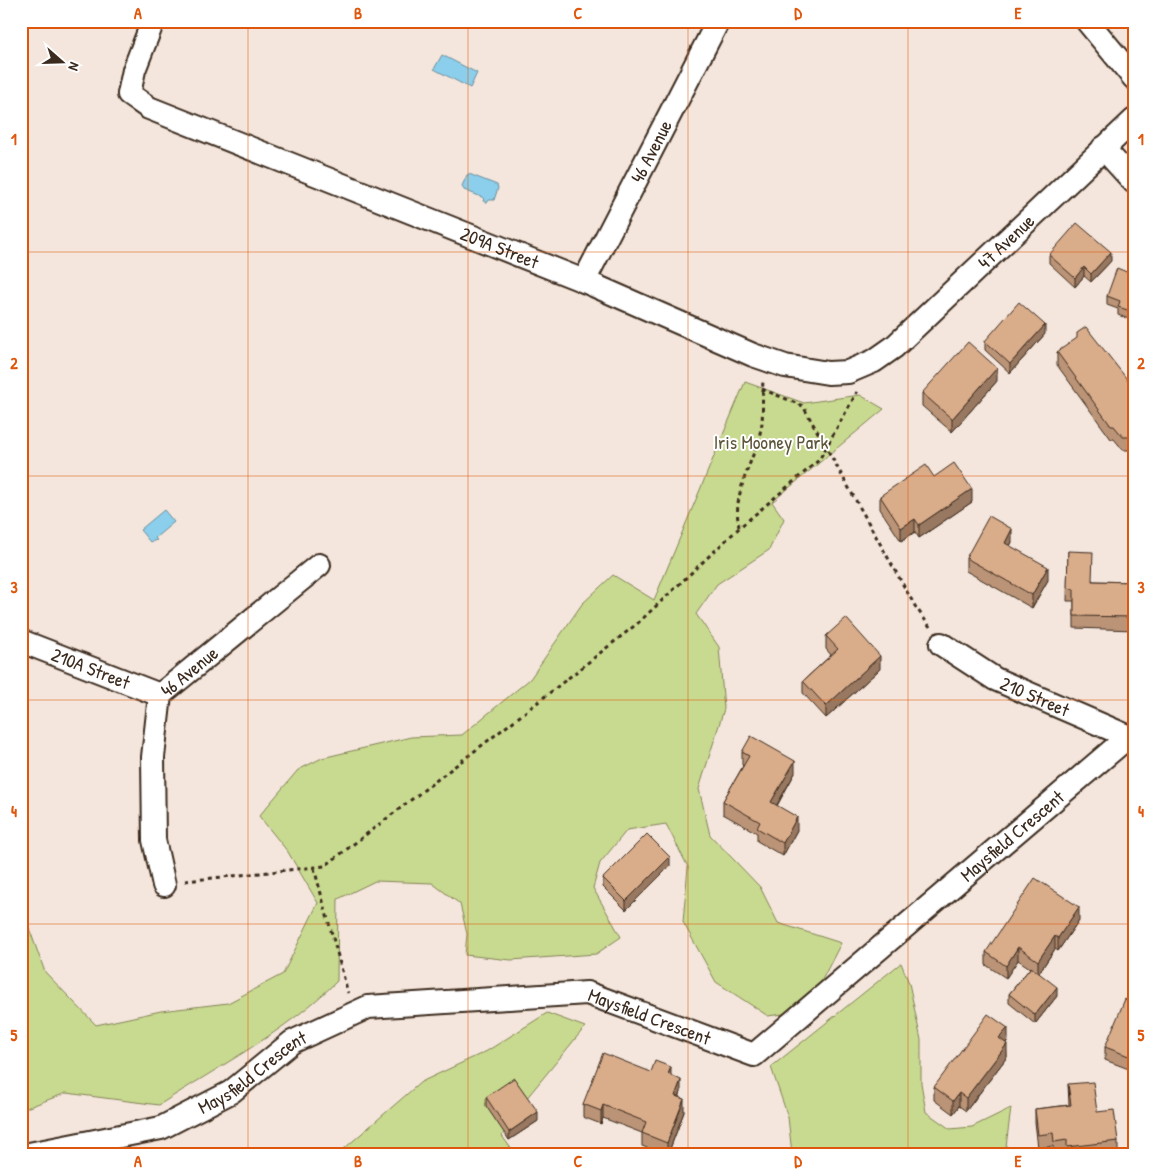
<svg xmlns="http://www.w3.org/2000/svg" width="1155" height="1175" font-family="'Patrick Hand',sans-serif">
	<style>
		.green { fill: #c8da8f; stroke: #828256 }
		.water { fill: #8bcfed; stroke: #6b8d9a }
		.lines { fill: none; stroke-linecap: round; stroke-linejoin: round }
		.minor-casing { stroke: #3b2a1e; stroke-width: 26 }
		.path { stroke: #3b2a1e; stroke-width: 3; stroke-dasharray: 4 4; stroke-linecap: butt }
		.minor { stroke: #fff; stroke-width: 22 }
		.wall { fill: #bb9477; stroke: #3b2a1e }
		.shaded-wall { fill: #987861; stroke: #3b2a1e }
		.building { fill: #d9ac8a; stroke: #3b2a1e }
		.grid { fill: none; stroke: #df570d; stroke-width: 1; stroke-opacity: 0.55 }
		.labels { text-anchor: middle; stroke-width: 4; stroke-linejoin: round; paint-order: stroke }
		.street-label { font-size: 19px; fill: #3b2a1e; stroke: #fff }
		.park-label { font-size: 19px; fill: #5e563a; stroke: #fff }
		.neatline { fill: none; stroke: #df570d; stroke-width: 2 }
		.grid-label { font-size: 16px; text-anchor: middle; font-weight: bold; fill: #df570d }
	</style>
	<rect width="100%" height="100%" fill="#f4e6dc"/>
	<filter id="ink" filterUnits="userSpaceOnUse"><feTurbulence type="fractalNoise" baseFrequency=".02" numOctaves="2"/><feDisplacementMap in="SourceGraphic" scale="10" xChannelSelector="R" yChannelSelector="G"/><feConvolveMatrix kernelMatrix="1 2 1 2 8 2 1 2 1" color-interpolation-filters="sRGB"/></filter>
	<g filter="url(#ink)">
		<path class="green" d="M745 382 804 403 860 395 884 409 772 502 784 519 769 550 717 584 696 614 719 647 724 709 699 789 710 835 760 887 778 923 841 943 806 1011 768 1016 716 982 683 922 688 867 666 824 627 830 600 863 593 888 621 937 596 954 511 960 465 955 467 934 460 904 432 883 375 881 338 899 337 981C286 1032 219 1066 159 1105L66 1093 21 1110V906L45 972 96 1025 161 1011 228 1003 283 974 318 903 288 852 259 816 298 770 322 758 411 737 462 735 530 679 582 604 613 575 654 600Z
			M901 963 909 983 921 1040V1083L926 1112 950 1129 972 1127 1011 1108 1005 1154H792L788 1117 771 1067Z
			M547 1013 585 1027 521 1105 502 1136 515 1154H338L421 1082 487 1051Z"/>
		<path class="water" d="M442 55 477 73 470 88 434 69Z
			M469 174 497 185 498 188 494 200H489L487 203 483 201 484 198 464 190 462 186 467 175Z
			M164 510 174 522 155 538 157 540 150 542 140 530Z"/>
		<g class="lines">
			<defs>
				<g id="minor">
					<path id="s1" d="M153 21 134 70 129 94 149 108 584 281 753 355 785 366 828 373 848 372 874 361 894 347 1134 120"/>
					<path d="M1087 21 1134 78"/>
					<path d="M1103 148 1134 182"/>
					<path id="s2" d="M584 281 718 21"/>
					<path id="s3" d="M21 641 160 695"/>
					<path id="s4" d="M941 644 995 679 1134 739"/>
					<path id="s5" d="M164 885 154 840 153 757 160 695 319 565"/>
					<path id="s6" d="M29 1154 161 1128 231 1092 292 1042 368 1007 587 993 754 1055 1128 737"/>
				</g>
			</defs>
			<use href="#minor" class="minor-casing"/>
			<path class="path" d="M762 389 803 406 915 606 930 627
				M739 527C731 491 757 458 762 423 763 409 762 394 763 380
				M314 868 348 993
				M185 881 325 866 524 713 638 623 739 528 819 460 857 392"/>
			<use href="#minor" class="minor"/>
		</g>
		<path class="wall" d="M1049 255 1111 261 1091 282 1084 276 1075 287 1049 263Z
			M1134 275V321L1118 315V309L1107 305V296Z
			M1045 334 1010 373 985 350V341Z
			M1057 352 1134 388V450H1123L1114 439H1111L1057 365Z
			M997 381 952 432 922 406V393Z
			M880 496 972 502 919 538 915 532 901 541 880 509Z
			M1012 542 1010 546 1048 580 1032 608 966 571V558Z
			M1068 551 1093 581 1134 582V630L1074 628V601H1067Z
			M826 636 880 669 826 718 803 693V681L831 655 826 649Z
			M742 752 795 773 777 806 797 830 783 856 757 841V833L723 814V801L743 766 742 765Z
			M670 866 626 910 603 887V878Z
			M1079 920 1058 951 1055 949 1039 973 1057 996 1035 1024 1009 1003V994L1030 968 1018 960 1006 978 986 965V952Z
			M1134 1003V1071L1105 1060V1047Z
			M1008 1040 1006 1043 1007 1057 966 1111 959 1106 953 1114 934 1100V1087Z
			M651 1072 671 1076 681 1092 679 1097 684 1112 668 1154H662L642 1146V1133L603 1118 601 1124 583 1117V1104Z
			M1068 1084 1097 1112 1118 1141V1154H1054L1053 1146 1038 1148 1035 1122V1109L1069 1105Z
			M486 1097 538 1121 509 1140 486 1106Z"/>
		<path class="shaded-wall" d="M1111 252V261L1091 282V274Z
			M1084 267V276L1075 287V278Z
			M1045 325V334L1010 373V364Z
			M997 368V381L952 432V419Z
			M972 489V502L919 538V525Z
			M915 519V532L901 541V528Z
			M1012 529V542L1005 556V543Z
			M1048 567V580L1032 608V595Z
			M880 656V669L826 718V706Z
			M795 761V773L771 815V802Z
			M797 817V830L783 856V843Z
			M670 857V866L626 910V901Z
			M1079 907V920L1058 951V938Z
			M1055 936V949L1038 974V961Z
			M1018 947V960L1006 978V966Z
			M1057 987V996L1035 1024V1015Z
			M1008 1028V1040L999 1051V1038Z
			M1007 1044V1057L966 1111V1098Z
			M671 1067V1080L668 1074Z
			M681 1080V1092L675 1109V1096Z
			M959 1093V1106L953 1114V1101Z
			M684 1099V1112L668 1154H667V1143Z
			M603 1105V1118L601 1124V1111Z
			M538 1112V1121L509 1140V1132Z"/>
		<path class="building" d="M1077 223 1111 252 1091 274 1084 267 1075 278 1049 255Z
			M1117 268 1134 275V312L1118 307 1120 301 1107 296Z
			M1019 302 1045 325 1010 364 985 341Z
			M1086 327 1134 388V437H1123L1114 426H1111L1057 352 1077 338V333Z
			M968 342 997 368 952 419 922 393Z
			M954 463 972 489 919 525 915 519 901 528 880 496 926 465 934 477Z
			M989 516 1012 529 1005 543 1048 567 1032 595 966 558Z
			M1068 551 1093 552 1092 581 1134 582V617L1074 616V589L1067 588Z
			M846 618 880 656 826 706 803 681 838 649 826 636Z
			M751 736 795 761 771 802 797 817 783 843 757 828 760 822 723 801 749 756 742 752Z
			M647 834 670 857 626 901 603 878Z
			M1035 878 1079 907 1058 938 1055 936 1038 961 1018 947 1006 966 986 952Z
			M1031 967 1057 987 1035 1015 1009 994Z
			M1125 999 1134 1003V1058L1105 1047Z
			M988 1014 1008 1028 999 1038 1007 1044 966 1098 959 1093 953 1101 934 1087Z
			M603 1053 651 1072 655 1061 671 1067 668 1074 681 1080 675 1096 684 1099 667 1143 642 1133 646 1122 603 1105 601 1111 583 1104Z
			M514 1078 538 1112 509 1132 486 1097Z
			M1093 1082 1097 1112 1114 1110 1118 1141 1067 1147V1140L1054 1142 1053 1133 1038 1135 1035 1109 1071 1105 1068 1084Z"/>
	</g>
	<path class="grid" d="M248 21V1154M468 21V1154M688 21V1154M908 21V1154M21 252H1134M21 476H1134M21 700H1134M21 924H1134"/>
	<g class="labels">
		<g class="street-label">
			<text dy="7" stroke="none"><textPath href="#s2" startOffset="146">46 Avenue</textPath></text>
			<text dy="7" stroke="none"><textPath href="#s1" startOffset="1058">47 Avenue</textPath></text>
			<text dy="7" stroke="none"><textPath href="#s1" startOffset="479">209A Street</textPath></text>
			<text dy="7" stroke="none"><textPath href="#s3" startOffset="75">210A Street</textPath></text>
			<text dy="7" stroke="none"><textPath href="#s5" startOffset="229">46 Avenue</textPath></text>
			<text dy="7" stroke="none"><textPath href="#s4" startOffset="108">210 Street</textPath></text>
			<text dy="7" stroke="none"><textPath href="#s6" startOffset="1112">Maysfield Crescent</textPath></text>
			<text dy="7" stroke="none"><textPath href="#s6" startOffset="662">Maysfield Crescent</textPath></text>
			<text dy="7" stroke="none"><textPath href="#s6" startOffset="242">Maysfield Crescent</textPath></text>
		</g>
		<g class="park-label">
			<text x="771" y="449">Iris Mooney Park</text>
		</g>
	</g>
	<rect width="1155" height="1175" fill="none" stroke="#fff" stroke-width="55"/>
	<g transform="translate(62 62) rotate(110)" stroke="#ffffff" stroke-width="4" paint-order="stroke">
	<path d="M0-4L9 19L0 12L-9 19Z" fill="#3b2a1e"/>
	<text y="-8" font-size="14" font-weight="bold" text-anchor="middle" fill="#3b2a1e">N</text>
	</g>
	<rect x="28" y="28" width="1100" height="1120" class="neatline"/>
	<g class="grid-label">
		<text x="138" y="19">A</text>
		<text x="358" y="19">B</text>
		<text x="578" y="19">C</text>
		<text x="798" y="19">D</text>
		<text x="1018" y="19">E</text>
		<text x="14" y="145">1</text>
		<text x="1141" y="145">1</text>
		<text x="14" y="369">2</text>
		<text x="1141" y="369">2</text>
		<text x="14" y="593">3</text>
		<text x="1141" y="593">3</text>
		<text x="14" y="817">4</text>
		<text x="1141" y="817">4</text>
		<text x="14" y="1041">5</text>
		<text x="1141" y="1041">5</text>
		<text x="138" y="1167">A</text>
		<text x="358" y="1167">B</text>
		<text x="578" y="1167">C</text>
		<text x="798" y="1167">D</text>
		<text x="1018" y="1167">E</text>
	</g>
</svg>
